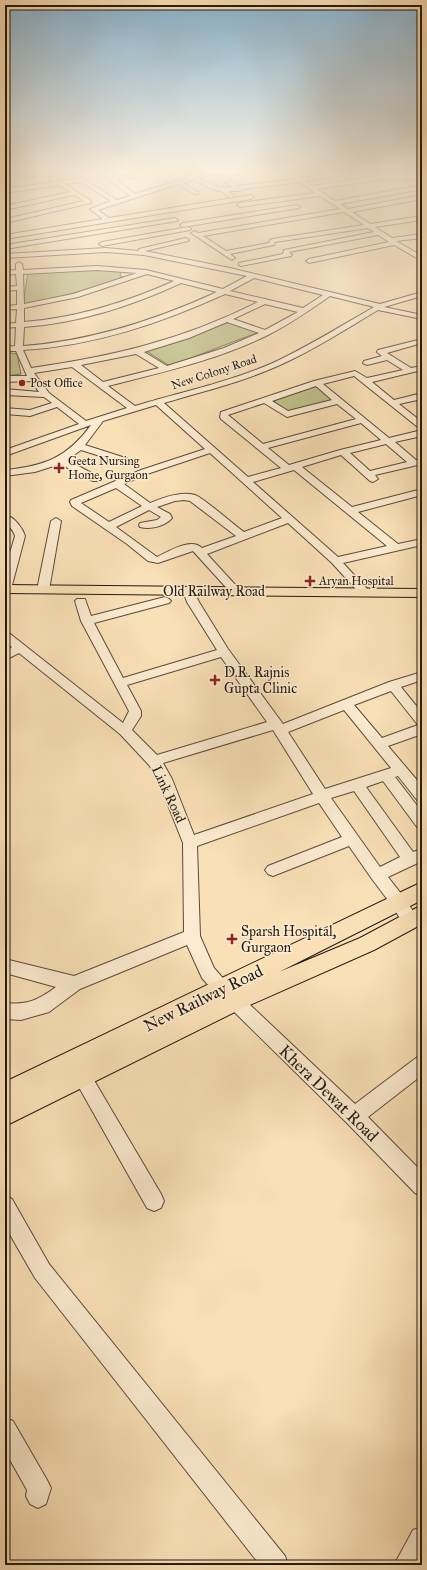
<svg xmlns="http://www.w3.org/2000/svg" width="427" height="1570" font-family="'IM FELL Great Primer',serif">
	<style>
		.green { fill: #c1c18c; stroke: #726e4e }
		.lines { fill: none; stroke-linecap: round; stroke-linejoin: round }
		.minor-casing { stroke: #594c3a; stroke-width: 2 }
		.major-casing { stroke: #231b11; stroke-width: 2 }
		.minor { fill: #fcebd0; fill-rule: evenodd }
		.major { fill: #fae0b7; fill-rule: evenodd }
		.poi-dot { fill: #8f2418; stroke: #fcebd0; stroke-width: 1.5 }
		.labels { text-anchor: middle; stroke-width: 3; stroke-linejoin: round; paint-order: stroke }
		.far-street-label { font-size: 12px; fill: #231b11; stroke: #fcebd0 }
		.far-poi-label { font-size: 12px; fill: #231b11; stroke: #fcebd0; text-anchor: start }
		.street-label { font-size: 14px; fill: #231b11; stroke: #fcebd0 }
		.poi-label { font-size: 14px; fill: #231b11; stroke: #fcebd0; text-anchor: start }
		.near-street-label { font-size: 17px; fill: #231b11; stroke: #fcebd0 }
	</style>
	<rect width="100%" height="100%" fill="#fae0b7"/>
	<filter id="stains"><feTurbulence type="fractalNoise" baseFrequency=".005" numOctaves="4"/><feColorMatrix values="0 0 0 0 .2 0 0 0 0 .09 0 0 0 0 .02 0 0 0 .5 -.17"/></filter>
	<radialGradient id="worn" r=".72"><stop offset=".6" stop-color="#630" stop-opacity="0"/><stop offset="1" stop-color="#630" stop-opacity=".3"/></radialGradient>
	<path class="green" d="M81 270H121L120 276 124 277C91 288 58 299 23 304L28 273Z
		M230 322 259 332 170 366 146 351Z
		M5 352 17 354 21 374 5 376Z
		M318 385 335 400 287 413 272 399Z"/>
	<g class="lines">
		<defs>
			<path id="minor" d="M45 171H60L5 181V177Z
				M97 171H104L112 177 149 173V175L147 176 116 180 135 194 190 177 189 174 195 175 209 171H218L199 178C211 185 219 189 233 187L219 178V176L238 171H248L226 178 239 186 295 179 285 171H292L301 178 352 171H368L305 181 312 186 384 175H422V179H384L317 189 335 201 422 185V189L340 204 348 209 422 195V199L352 212 370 224 422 216V220L375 227 392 238 422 234V238L396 241 422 256V261L394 245 309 263 306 261 309 259 389 242 378 235 289 252 292 255 291 256 241 266 239 265V263L283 254 284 250 374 232 368 228 275 242 274 245 230 254 235 258 232 260 191 233 194 231 198 233 340 209 320 196 240 207 237 205 240 203 315 193 299 182 243 189 240 191H228L234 196 231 198 221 191 211 189 194 179 183 183 198 192V194H194L178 184 98 210 109 218 251 195 254 197 251 199 5 239V235L103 219 90 209 111 201 81 182 65 184 91 201V203L5 223V219L84 201 74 195 5 210V206L70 192 59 185 5 193V189L55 182 49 178 52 176 61 181 76 179 71 175 76 174 117 200 130 196ZM344 212 364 225 272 239 270 240 269 243 226 251 203 236Z
				M160 171H166L169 174 164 175Z
				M297 205 300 207 299 208 183 227 180 225 183 223Z
				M175 218 178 220 177 221 5 249V245Z
				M188 227 191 229 190 230 102 246 99 244 102 242Z
				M186 238 189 240 188 241 145 251 230 268 380 304 422 292V296L384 307 422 315V319L378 310C346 329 314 350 280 365 243 382 203 391 164 403L248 477 281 468 221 419 220 417 221 412 314 381 355 371 367 378 403 370 387 360 367 365 363 363 364 361 382 356 377 352 378 350 422 339V343L387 353 411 368 422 366V370L372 382 394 400 422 393V399L399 404 422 422V429L419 428 354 376 323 384 389 438 422 430V436L395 442 416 460H422V464L375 475 378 479 373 482 370 481 341 455 302 467 352 507 422 489V495L358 512 398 544 422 539V545L343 563 370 592 372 594 370 596H362L332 563 288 523 207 554 240 590 242 592 240 594H232L193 551 158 563 148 561 127 544 72 506 70 502 71 500 141 470 205 449 156 405 103 421 85 445 135 461 137 463 135 465H129L81 450 67 460 99 477 101 479 99 481H93L60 464 35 472 5 476V470C44 466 67 458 91 425L5 456V450L79 424 57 407 30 416 5 414V408L30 410 52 403 44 397 5 395V389L39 392 31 381 5 382V376H27L16 351H5V347L15 346 16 327 5 328V324L16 323 17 309 5 310V306L17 305V290L5 291V287L17 286 16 274 5 275V271L16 270V264L19 262 22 264 23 270 97 266 146 270 223 289 247 276 144 255 106 252 5 258V254L106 248 138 251 139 249ZM97 270 137 273 73 294 24 304 23 274ZM147 274 174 281C127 302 76 318 24 322V308L78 297ZM254 278 323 295 303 308 230 291ZM181 283 217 292C156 320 91 341 23 346L24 327C78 323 132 306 181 283ZM225 294 258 302C182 340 115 356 31 368L23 350C94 346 161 323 225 294ZM330 296 374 307C341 326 309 346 275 362 230 382 181 392 135 406L108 386C163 372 217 360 268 335 290 324 310 310 330 296ZM265 304 298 312 265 330 233 319ZM227 322 259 333 224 348 167 366 144 352 189 338ZM136 354 159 368 103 382 81 365ZM72 367 127 408 86 421 49 393 34 373ZM316 386 332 400 288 411 272 401ZM264 403 287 417 337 404 356 419 263 444 228 415ZM361 423 381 440 340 450 289 465 268 448ZM386 444 407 462 370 471 350 453ZM210 453 282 518 244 532C234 525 205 499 195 495 180 491 163 498 150 503L124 484 147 474ZM294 470 387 546 338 557 253 482ZM116 488 142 506 109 522 81 503ZM184 500 190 501 236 536 202 548C191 537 168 552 157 557L116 527 149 510 161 517 157 520 140 523 139 525 140 527C151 530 165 526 172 518L170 514 157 507 175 501Z
				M8 516C15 518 23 529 25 536L11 589 9 591 5 592V570L15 536C13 528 5 525 5 517Z
				M56 518 61 521 49 590 47 592H39L37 590 51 521Z
				M189 588 193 589 199 602 228 649 283 724 389 682 422 672V680L401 687 422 713V734L388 746 422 786V801L417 800 398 776 395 777 422 812V829L417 827 383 781 366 787 413 852 422 849V861L388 877C399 891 410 904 418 920L416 925 410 927 404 925 393 907 372 879 349 846 278 874 273 876 268 874 265 870 268 866 342 837 319 803 197 846 200 936 214 968 228 984 355 1104 416 1058 422 1055V1075L368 1117 422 1172V1196L415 1193 347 1123 216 994 202 978 187 945 80 989 49 1012 21 1020 5 1019V1003C28 1005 38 1000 56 987L5 973V959L74 976 184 932 183 843 158 780 149 765 120 734 19 653 5 660V651L12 647 5 642V632L9 633 123 723 129 711 81 621 75 601 77 599H85L91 616 165 597 169 599 171 601 169 603 94 623 123 678 217 650 187 602 183 591 185 589ZM221 657 267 722 157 755 132 730 141 716V711L127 685ZM391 691 418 725 382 738 354 705ZM344 710 391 768 325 789 288 732ZM273 730 313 794 194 835 172 779 163 763ZM354 791 400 857 380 867 331 798Z
				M82 1067 88 1070 161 1194 164 1201 161 1208 154 1211 147 1208 76 1082 73 1076 76 1070Z
				M5 1196 12 1199 49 1264 285 1556 288 1565H260L35 1278 5 1226Z
				M5 1418 13 1421 47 1480 51 1488 46 1504 38 1508 30 1504 26 1496 27 1490 5 1451Z
				M422 1527V1562L420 1565H394L413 1530Z"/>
			<path id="major" d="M5 585 422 589V597L5 593Z
				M422 882V900L279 972 360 938 422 905V924L374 950 243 1008 5 1126V1082Z"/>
		</defs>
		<use href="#minor" class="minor-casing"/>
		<use href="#major" class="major-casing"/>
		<use href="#minor" class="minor"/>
		<use href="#major" class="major"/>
	</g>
	<linearGradient id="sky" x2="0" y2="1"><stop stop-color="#8bb7d4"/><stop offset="0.44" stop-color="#fdf1df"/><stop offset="1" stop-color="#fdf1df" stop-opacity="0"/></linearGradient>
	<rect width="427" height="391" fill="url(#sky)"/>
	<g class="poi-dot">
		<circle cx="22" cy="383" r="4"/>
		<path d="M57 462h4v4h4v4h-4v4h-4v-4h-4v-4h4z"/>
		<path d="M308 575h4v4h4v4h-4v4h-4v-4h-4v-4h4z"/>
		<path d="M213 674h4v4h4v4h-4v4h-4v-4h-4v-4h4z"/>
		<path d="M230 933h4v4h4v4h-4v4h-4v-4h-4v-4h4z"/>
	</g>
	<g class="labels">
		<g class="far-street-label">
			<text transform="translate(214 372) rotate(-18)" y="4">New Colony Road</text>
		</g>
		<g class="far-poi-label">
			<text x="30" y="387">Post Office</text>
			<text x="68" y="465">Geeta Nursing<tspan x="68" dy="14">Home, Gurgaon</tspan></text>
			<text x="319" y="585">Aryan Hospital</text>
		</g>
		<g class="street-label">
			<text x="214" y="596">Old Railway Road</text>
			<text transform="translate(169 794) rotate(65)" y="5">Link Road</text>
		</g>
		<g class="poi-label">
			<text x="224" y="677">D.R. Rajnis<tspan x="224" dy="16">Gupta Clinic</tspan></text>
			<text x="241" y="936">Sparsh Hospital,<tspan x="241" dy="16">Gurgaon</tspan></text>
		</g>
		<g class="near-street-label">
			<text transform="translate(203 998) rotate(-26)" y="6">New Railway Road</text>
			<text transform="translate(329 1093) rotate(44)" y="6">Khera Dewat Road</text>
		</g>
	</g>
	<rect width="427" height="1570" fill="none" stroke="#fae0b7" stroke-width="20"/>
	<rect x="6" y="6" width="415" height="1558" fill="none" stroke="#231b11" stroke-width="2"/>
	<rect x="10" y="10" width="407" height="1550" fill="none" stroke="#231b11"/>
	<rect width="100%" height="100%" filter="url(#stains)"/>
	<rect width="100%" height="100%" fill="url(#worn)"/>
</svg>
